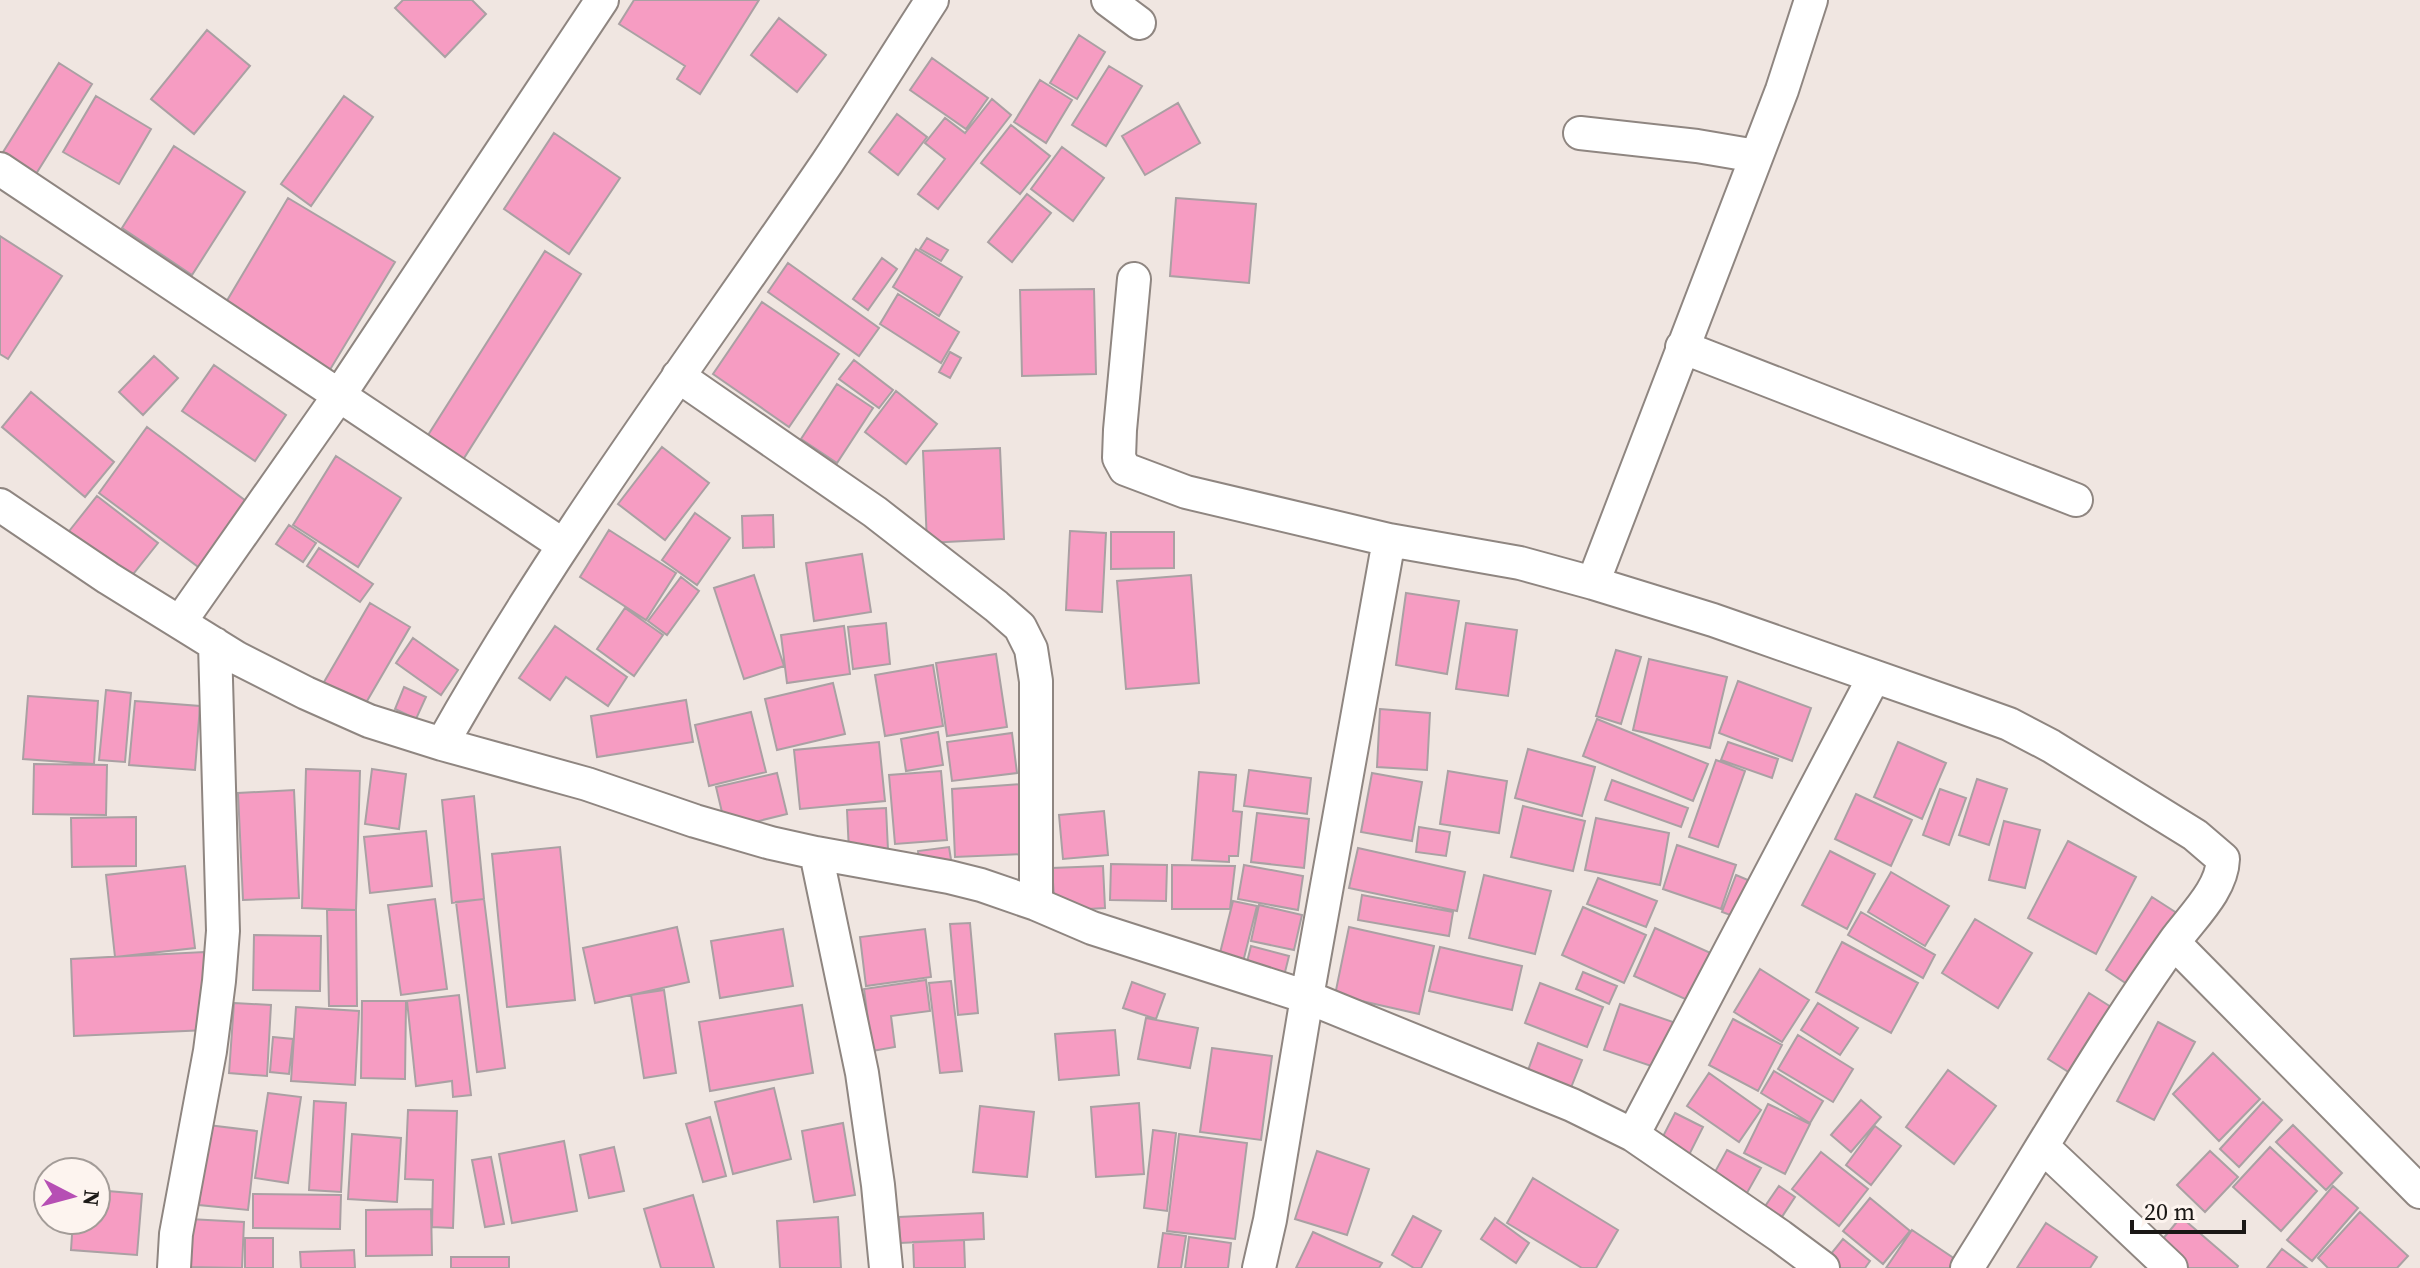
<svg xmlns="http://www.w3.org/2000/svg" width="2420" height="1268" font-family="'Source Serif 4',serif">
	<style>
		.building { fill: #f69cc2; stroke: #aaa0a3; stroke-width: 2 }
		.lines { fill: none; stroke-linecap: round; stroke-linejoin: round }
		.minor-casing { stroke: #8f8681; stroke-width: 36 }
		.minor { stroke: #fff; stroke-width: 32 }
	</style>
	<rect width="100%" height="100%" fill="#f0e6e1"/>
	<path class="building" d="M403 0H472L486 14 445 57 395 8Z
		M634 0H759L700 94 677 79 685 66 619 24Z
		M779 18 826 55 797 92 751 55Z
		M207 30 250 66 194 134 151 99Z
		M1079 35 1105 52 1077 99 1050 83Z
		M932 58 988 98 966 129 910 90Z
		M59 63 92 84 31 182 0 157Z
		M1109 66 1142 86 1106 146 1072 125Z
		M1040 80 1072 100 1046 143 1014 122Z
		M96 96 151 129 119 184 63 152Z
		M344 96 373 117 311 206 281 184Z
		M992 99 1011 115 938 209 918 194 945 159 925 143 945 118 965 133Z
		M1178 103 1200 143 1145 175 1122 136Z
		M897 114 927 137 898 175 869 152Z
		M1011 125 1050 156 1020 194 981 163Z
		M554 133 620 178 569 254 504 209Z
		M174 146 245 192 192 275 122 228Z
		M1062 147 1104 178 1073 221 1031 189Z
		M1027 194 1051 213 1012 262 988 242Z
		M288 198 395 262 328 373 222 309Z
		M1176 198 1256 204 1249 283 1170 276Z
		M0 236 62 276 8 359 0 354Z
		M927 238 948 250 941 261 920 249Z
		M916 249 962 277 939 316 893 287Z
		M545 251 581 274 459 466 423 443Z
		M882 258 897 269 868 310 853 299Z
		M788 263 879 328 859 356 768 292Z
		M1094 289 1096 374 1022 376 1020 290Z
		M898 294 959 332 941 363 880 324Z
		M762 302 839 354 789 427 713 374Z
		M950 352 961 358 950 378 939 372Z
		M154 356 178 378 143 415 119 392Z
		M854 360 893 390 879 408 839 379Z
		M214 365 286 415 255 461 182 411Z
		M837 384 873 408 837 463 801 439Z
		M896 391 937 424 906 464 865 432Z
		M31 392 114 462 85 497 2 427Z
		M147 427 254 507 205 572 99 493Z
		M662 447 709 483 665 540 618 504Z
		M1000 448 1004 539 927 543 923 451Z
		M336 456 401 498 358 567 293 525Z
		M97 496 158 543 126 583 66 535Z
		M695 513 730 538 697 585 662 560Z
		M773 515 774 547 743 548 742 516Z
		M289 525 316 543 303 562 276 544Z
		M609 530 676 573 646 620 580 577Z
		M1070 531 1106 533 1102 612 1066 610Z
		M1111 532H1174V568L1111 569Z
		M319 548 373 584 360 602 307 566Z
		M862 554 871 612 814 621 806 563Z
		M754 575 784 666 744 679 714 588Z
		M1191 575 1199 683 1126 689 1117 581Z
		M681 577 699 591 667 635 648 621Z
		M1406 593 1459 601 1447 674 1396 665Z
		M370 603 410 627 360 713 320 689Z
		M625 608 663 635 634 676 597 649Z
		M886 623 890 664 853 669 848 627Z
		M1466 623 1517 630 1508 696 1456 689Z
		M555 626 627 677 608 706 566 677 550 700 519 678Z
		M844 626 850 674 787 683 781 635Z
		M413 638 458 670 441 695 396 663Z
		M1616 650 1641 657 1621 724 1596 716Z
		M996 654 1007 727 947 736 936 663Z
		M1649 659 1727 677 1710 748 1633 730Z
		M933 665 943 726 885 736 875 675Z
		M1738 681 1811 708 1792 761 1719 733Z
		M833 683 845 734 777 750 765 699Z
		M404 687 426 697 416 719 395 709Z
		M106 690 131 693 125 762 99 760Z
		M28 696 98 701 94 764 23 759Z
		M686 700 693 742 597 757 591 716Z
		M135 701 200 706 195 770 129 765Z
		M1380 709 1430 713 1427 770 1377 767Z
		M751 712 766 772 709 786 695 725Z
		M1597 719 1708 764 1693 801 1583 756Z
		M938 732 943 765 906 771 901 739Z
		M1012 733 1017 773 952 781 947 742Z
		M879 742 885 801 800 809 794 750Z
		M1728 742 1778 759 1772 778 1721 760Z
		M1898 742 1946 763 1922 819 1874 797Z
		M1528 749 1595 767 1582 816 1515 798Z
		M1716 760 1745 771 1718 847 1689 837Z
		M34 764 107 765 106 815 33 814Z
		M306 769 360 771 356 910 302 908Z
		M372 769 406 774 399 829 365 824Z
		M1249 770 1311 778 1307 814 1244 806Z
		M941 771 947 840 895 844 889 775Z
		M1448 771 1507 781 1499 833 1440 824Z
		M1199 772 1236 775 1233 811 1242 812 1238 856H1229V862L1192 860Z
		M777 773 787 814 726 829 716 787Z
		M1372 773 1422 782 1412 841 1361 832Z
		M1977 779 2007 789 1989 845 1959 835Z
		M1612 780 1688 808 1681 827 1605 800Z
		M1023 784 1026 854 955 857 952 789Z
		M1940 789 1966 798 1949 845 1923 835Z
		M294 790 299 898 243 900 238 793Z
		M1856 794 1912 820 1891 866 1835 839Z
		M474 796 484 899 452 903 442 800Z
		M1523 806 1585 821 1573 871 1511 857Z
		M886 808 888 850 849 852 847 810Z
		M1104 811 1108 855 1063 859 1059 815Z
		M1257 813 1309 819 1304 868 1251 862Z
		M136 817V866L72 867 71 818Z
		M1596 818 1669 833 1660 885 1585 870Z
		M2004 821 2040 830 2025 888 1989 880Z
		M1419 827 1450 832 1446 856 1416 852Z
		M426 831 432 886 370 893 364 837Z
		M2068 841 2136 877 2096 954 2028 918Z
		M1677 845 1736 865 1721 909 1663 889Z
		M560 847 575 1000 507 1007 492 854Z
		M949 847 952 866 920 870 918 851Z
		M1358 848 1465 872 1457 911 1349 888Z
		M1830 851 1875 874 1847 929 1802 905Z
		M1111 864 1167 865 1166 901 1110 900Z
		M1172 865 1235 866 1230 909H1172Z
		M1244 865 1303 876 1298 910 1238 899Z
		M185 866 195 948 115 957 106 875Z
		M1103 866 1105 908 1055 911 1052 868Z
		M1891 872 1949 906 1925 946 1868 912Z
		M1484 875 1551 891 1535 954 1469 938Z
		M1736 875 1755 883 1741 919 1722 912Z
		M1598 878 1657 901 1646 927 1587 904Z
		M1362 895 1453 912 1449 936 1358 920Z
		M2152 897 2183 917 2136 990 2106 970Z
		M435 899 447 989 401 995 388 905Z
		M484 899 505 1068 477 1072 456 902Z
		M1233 901 1257 906 1242 966 1218 961Z
		M1259 905 1302 915 1294 950 1251 941Z
		M1583 907 1646 935 1624 983 1562 955Z
		M327 910H356L357 1006H329Z
		M1861 912 1935 955 1923 978 1848 935Z
		M1975 919 2032 953 1998 1008 1942 973Z
		M970 923 978 1013 958 1015 950 924Z
		M677 927 689 982 595 1003 583 948Z
		M1349 927 1434 946 1419 1014 1335 995Z
		M1655 928 1715 955 1694 1003 1634 976Z
		M783 929 793 986 720 998 711 941Z
		M925 929 931 977 866 986 860 937Z
		M254 935 321 936 320 991 253 990Z
		M1842 942 1918 983 1891 1033 1816 992Z
		M1251 946 1289 956 1284 976 1246 966Z
		M1440 947 1522 966 1512 1010 1429 991Z
		M204 952 207 1030 74 1036 71 959Z
		M1760 969 1809 1000 1782 1042 1734 1012Z
		M1583 972 1617 986 1609 1004 1576 989Z
		M926 980 930 1011 891 1016 895 1047 872 1051 864 989Z
		M951 981 962 1071 940 1073 929 983Z
		M1132 982 1165 994 1156 1019 1123 1008Z
		M1540 983 1603 1007 1587 1047 1525 1023Z
		M664 990 676 1073 644 1078 631 995Z
		M2089 993 2119 1012 2078 1078 2048 1059Z
		M459 995 471 1095 453 1097 452 1081 416 1086 407 1001Z
		M362 1001H406L405 1079 361 1078Z
		M234 1003 271 1005 267 1076 229 1073Z
		M1818 1003 1858 1028 1840 1055 1801 1030Z
		M1620 1004 1676 1023 1660 1069 1604 1050Z
		M802 1005 813 1073 710 1091 699 1022Z
		M296 1007 359 1011 355 1085 291 1081Z
		M1146 1018 1198 1028 1190 1068 1138 1059Z
		M1733 1019 1782 1045 1758 1091 1709 1065Z
		M2158 1022 2195 1042 2154 1120 2117 1101Z
		M1115 1030 1119 1075 1059 1080 1055 1034Z
		M1798 1035 1853 1069 1833 1102 1778 1069Z
		M273 1037 293 1039 289 1074 270 1072Z
		M1538 1043 1582 1060 1566 1100 1523 1084Z
		M1212 1048 1272 1056 1261 1140 1200 1132Z
		M2213 1053 2260 1099 2219 1141 2173 1094Z
		M1948 1070 1996 1106 1954 1164 1906 1127Z
		M1774 1071 1823 1101 1810 1123 1761 1093Z
		M1709 1073 1761 1110 1739 1142 1687 1106Z
		M774 1088 791 1159 733 1174 715 1102Z
		M268 1093 301 1097 288 1183 255 1178Z
		M1861 1100 1881 1117 1851 1152 1831 1135Z
		M314 1101 346 1103 341 1192 309 1190Z
		M2263 1102 2282 1120 2239 1167 2220 1149Z
		M1139 1103 1144 1174 1096 1177 1091 1107Z
		M1768 1104 1810 1124 1785 1174 1744 1153Z
		M980 1106 1034 1112 1027 1177 973 1172Z
		M408 1110 457 1111 453 1228 432 1227 433 1180 405 1179Z
		M1675 1113 1703 1127 1687 1159 1659 1144Z
		M710 1117 726 1176 703 1182 686 1124Z
		M843 1123 855 1195 814 1202 802 1131Z
		M208 1125 257 1131 248 1210 199 1205Z
		M2293 1125 2342 1173 2326 1190 2276 1142Z
		M1875 1126 1901 1146 1871 1185 1846 1165Z
		M1153 1130 1176 1133 1167 1211 1144 1208Z
		M352 1134 401 1138 397 1202 348 1199Z
		M1179 1134 1247 1143 1235 1239 1167 1231Z
		M564 1141 577 1211 512 1223 499 1154Z
		M614 1147 624 1191 589 1198 580 1155Z
		M2270 1147 2317 1191 2281 1231 2233 1187Z
		M1727 1150 1761 1168 1743 1200 1710 1181Z
		M1317 1151 1369 1169 1347 1235 1295 1219Z
		M2210 1151 2238 1177 2205 1212 2177 1185Z
		M1821 1152 1868 1189 1839 1226 1792 1189Z
		M491 1157 504 1224 485 1227 472 1160Z
		M1533 1178 1618 1230 1596 1268H1582L1507 1223Z
		M1779 1186 1795 1197 1776 1226 1759 1215Z
		M2333 1186 2358 1208 2312 1261 2287 1240Z
		M96 1190 142 1194 137 1255 71 1250 73 1220H96Z
		M253 1194 341 1195 340 1229 253 1228Z
		M693 1195 714 1268H661L644 1209Z
		M1870 1198 1910 1231 1883 1264 1843 1231Z
		M431 1209 432 1255 366 1256V1210Z
		M2360 1212 2408 1256 2397 1268H2328L2318 1258Z
		M983 1213 984 1239 900 1243 899 1217Z
		M1413 1216 1441 1231 1421 1268H1414L1392 1255Z
		M838 1217 841 1268H780L777 1221Z
		M2181 1217 2238 1266 2237 1268H2182L2157 1246Z
		M1495 1218 1529 1243 1516 1263 1481 1239Z
		M189 1219 244 1222 242 1268 186 1267Z
		M2046 1223 2097 1257 2090 1268H2017Z
		M1912 1230 1958 1261 1953 1268H1886Z
		M1313 1232 1382 1263 1379 1268H1296Z
		M1163 1233 1186 1236 1181 1268H1158Z
		M1189 1237 1231 1243 1228 1268H1185Z
		M245 1238H273V1268H245Z
		M1843 1239 1870 1261 1865 1268H1836L1826 1260Z
		M964 1240 965 1268H914L913 1242Z
		M2282 1249 2307 1268H2267Z
		M354 1250 355 1268H301L300 1252Z
		M451 1257H509V1268H451Z"/>
	<g class="lines">
		<defs>
			<path id="minor" d="M1108 0 1139 23
				M1580 133 1697 146 1756 156
				M0 169 563 545
				M1134 279 1120 430 1119 458 1125 469 1186 492 1389 540 1520 563 1593 583 1713 620 1956 705 2009 724 2051 746 2195 835 2223 859C2222 890 2192 917 2174 942 2100 1046 2036 1159 1967 1268
				M1682 347 2076 500
				M678 376 875 512 996 606 1020 627 1031 649 1036 681V904
				M0 505 108 578 237 658 306 693 369 721 442 744 587 784 695 821 771 843 816 853 949 877 981 885 1036 904 1092 928 1307 997 1572 1105 1633 1135 1780 1236 1823 1268
				M1593 583 1782 90 1811 0
				M180 622 340 394 602 0
				M442 744C556 541 696 355 827 163 863 109 897 54 932 0
				M816 853 862 1073 878 1185 886 1268
				M2174 943 2420 1192
				M1633 1135 1874 677
				M2043 1147 2171 1268
				M174 1268 176 1234 210 1051 219 981 223 931 215 644
				M1259 1268 1270 1220 1307 997 1389 540"/>
		</defs>
		<use href="#minor" class="minor-casing"/>
		<use href="#minor" class="minor"/>
	</g>
	<g transform="translate(72 1196) rotate(96)"><circle r="38" fill="#fdf4ef" stroke="#a39c98" stroke-width="2"/>
	<path d="M0-6L14 30L0 20L-14 30Z" fill="#b64fb4"/>
	<text y="-12" font-size="22" font-weight="bold" text-anchor="middle" fill="#1b1816">N</text>
	</g>
	<path d="M2132 1220v12h112v-12" fill="none" stroke="#1b1816" stroke-width="4"/>
	<text x="2144" y="1220" font-size="24" fill="#1b1816" stroke="#fdf4ef" stroke-width="6" paint-order="stroke">20 m</text>
</svg>
